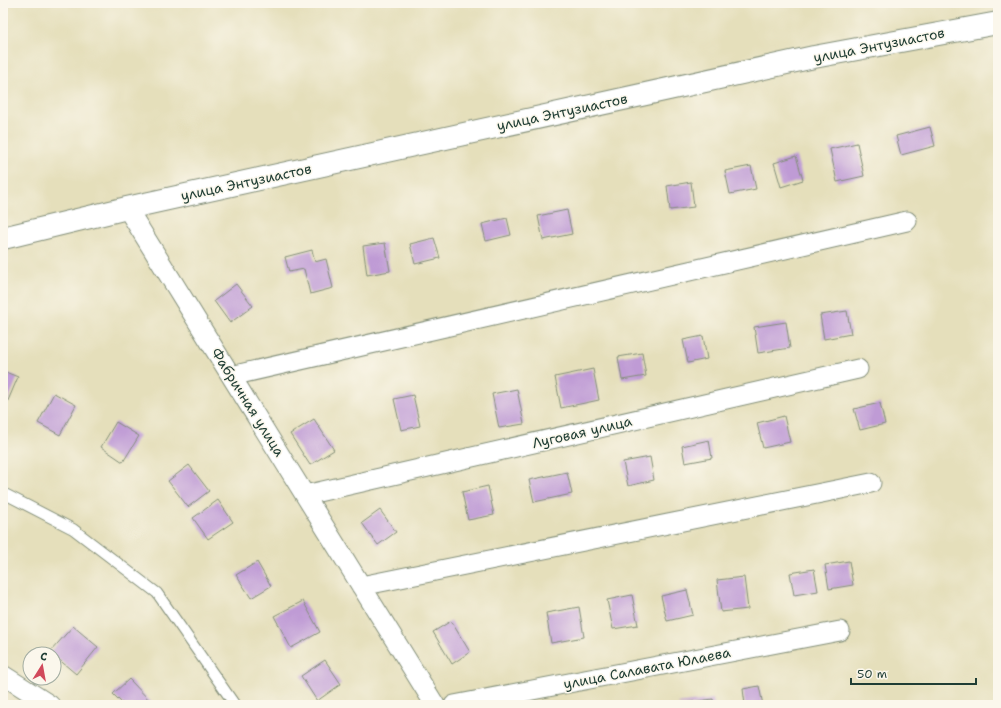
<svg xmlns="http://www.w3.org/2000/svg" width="1001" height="708" font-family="'Shantell Sans',sans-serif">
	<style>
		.building { fill: #bf9bd5 }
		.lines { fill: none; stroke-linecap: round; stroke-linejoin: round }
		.service-casing { stroke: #828e78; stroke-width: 12 }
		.minor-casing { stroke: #828e78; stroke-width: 21 }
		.tertiary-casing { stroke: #828e78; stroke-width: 24 }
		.service { stroke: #fff; stroke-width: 10 }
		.minor { stroke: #fff; stroke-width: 19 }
		.tertiary { stroke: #fff; stroke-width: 22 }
		.labels { text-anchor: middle; stroke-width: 3; stroke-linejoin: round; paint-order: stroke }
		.street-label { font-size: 14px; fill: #1f3d34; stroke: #fbf7ec }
	</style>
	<rect width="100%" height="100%" fill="#fbf7ec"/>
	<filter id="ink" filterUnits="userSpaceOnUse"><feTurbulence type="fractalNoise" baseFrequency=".025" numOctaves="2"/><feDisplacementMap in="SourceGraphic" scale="8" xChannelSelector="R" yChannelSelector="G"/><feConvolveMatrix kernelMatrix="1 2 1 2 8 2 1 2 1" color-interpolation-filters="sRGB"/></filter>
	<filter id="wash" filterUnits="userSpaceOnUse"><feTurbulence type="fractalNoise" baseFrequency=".012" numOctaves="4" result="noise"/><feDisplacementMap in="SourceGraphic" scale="16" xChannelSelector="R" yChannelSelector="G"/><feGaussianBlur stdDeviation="0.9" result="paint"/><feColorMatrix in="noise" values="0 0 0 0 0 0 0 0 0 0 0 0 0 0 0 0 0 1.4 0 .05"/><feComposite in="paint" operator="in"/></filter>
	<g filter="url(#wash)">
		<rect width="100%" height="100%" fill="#e5dfbb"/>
		<g id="blocks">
			<path class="building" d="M930 127 935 146 901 155 896 136Z
				M857 143 864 176 837 182 830 149Z
				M796 156 803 180 781 187 774 163Z
				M751 166 756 189 730 194 725 171Z
				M691 182 694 207 670 210 667 186Z
				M567 210 572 234 543 240 538 216Z
				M507 218 511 235 486 241 482 224Z
				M434 238 440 258 415 264 410 244Z
				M385 243 390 271 367 275 363 246Z
				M312 250 315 262 326 259 333 288 310 294 304 269 289 272 285 257Z
				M236 284 253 306 230 323 214 301Z
				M847 311 851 334 824 339 820 315Z
				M786 322 790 348 758 353 754 327Z
				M703 336 707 359 688 363 683 340Z
				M642 353 646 376 622 380 618 357Z
				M593 369 599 400 561 408 555 377Z
				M3 371 18 377 7 403 3 402Z
				M517 389 524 424 499 428 492 394Z
				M54 393 76 405 60 435 38 423Z
				M413 395 420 426 401 430 394 399Z
				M880 403 885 424 860 430 854 409Z
				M784 416 790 442 763 448 757 423Z
				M314 419 334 450 310 465 290 434Z
				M116 422 139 436 123 462 101 447Z
				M709 440 712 458 685 463 682 446Z
				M650 457 654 480 628 486 623 462Z
				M189 465 209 491 188 507 168 481Z
				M567 472 572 494 534 502 529 480Z
				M488 486 494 515 468 520 462 492Z
				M218 500 233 522 208 539 193 518Z
				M380 510 396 532 378 545 362 523Z
				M849 561 853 585 829 589 825 565Z
				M257 562 271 586 251 598 236 575Z
				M814 569 818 591 794 595 790 573Z
				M744 577 748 609 721 612 717 580Z
				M687 590 693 615 667 621 661 596Z
				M632 595 638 625 613 629 607 600Z
				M303 601 320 632 291 648 274 616Z
				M579 607 584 637 551 643 546 613Z
				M451 621 470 652 452 664 433 632Z
				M73 626 98 647 76 674 50 652Z
				M325 660 341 684 317 701 301 676Z
				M129 679 153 704 152 705H124L113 694Z
				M759 686 763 705H745L743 689Z
				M713 699 714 705H679L678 704Z"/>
		</g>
	</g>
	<g filter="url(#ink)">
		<use href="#blocks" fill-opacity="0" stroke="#828e78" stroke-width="1"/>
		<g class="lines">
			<defs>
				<path id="service" d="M3 493 73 529 157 593 235 705"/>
				<path id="minor" d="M127 208 435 705
					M231 376 907 221
					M305 495 858 369
					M361 586 871 483
					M3 675 50 705
					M454 705 840 631"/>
				<path id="tertiary" d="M3 238 127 208 814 57 998 23"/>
			</defs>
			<use href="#service" class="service-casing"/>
			<use href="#minor" class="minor-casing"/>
			<use href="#tertiary" class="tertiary-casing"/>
			<use href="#service" class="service"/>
			<use href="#minor" class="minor"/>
			<use href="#tertiary" class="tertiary"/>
		</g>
	</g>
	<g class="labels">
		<g class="street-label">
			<text transform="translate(879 45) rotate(-11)" y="5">улица Энтузиастов</text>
			<text transform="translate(562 112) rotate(-12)" y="5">улица Энтузиастов</text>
			<text transform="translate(246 182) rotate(-12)" y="5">улица Энтузиастов</text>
			<text transform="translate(248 402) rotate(58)" y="5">Фабричная улица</text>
			<text transform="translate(582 432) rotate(-13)" y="5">Луговая улица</text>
			<text transform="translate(647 668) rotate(-11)" y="5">улица Салавата Юлаева</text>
		</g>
	</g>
	<rect width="1001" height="708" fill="none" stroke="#fbf7ec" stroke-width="16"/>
	<g transform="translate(42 666) rotate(11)"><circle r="19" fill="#fbf7ec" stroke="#a3ada2"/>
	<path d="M0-3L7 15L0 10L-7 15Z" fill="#d1495b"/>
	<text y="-6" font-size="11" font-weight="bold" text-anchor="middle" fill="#1f3d34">С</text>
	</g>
	<path d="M851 678v6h125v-6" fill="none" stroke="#1f3d34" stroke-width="2"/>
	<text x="857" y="678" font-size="12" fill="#1f3d34" stroke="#fbf7ec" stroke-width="3" paint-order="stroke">50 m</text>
</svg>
